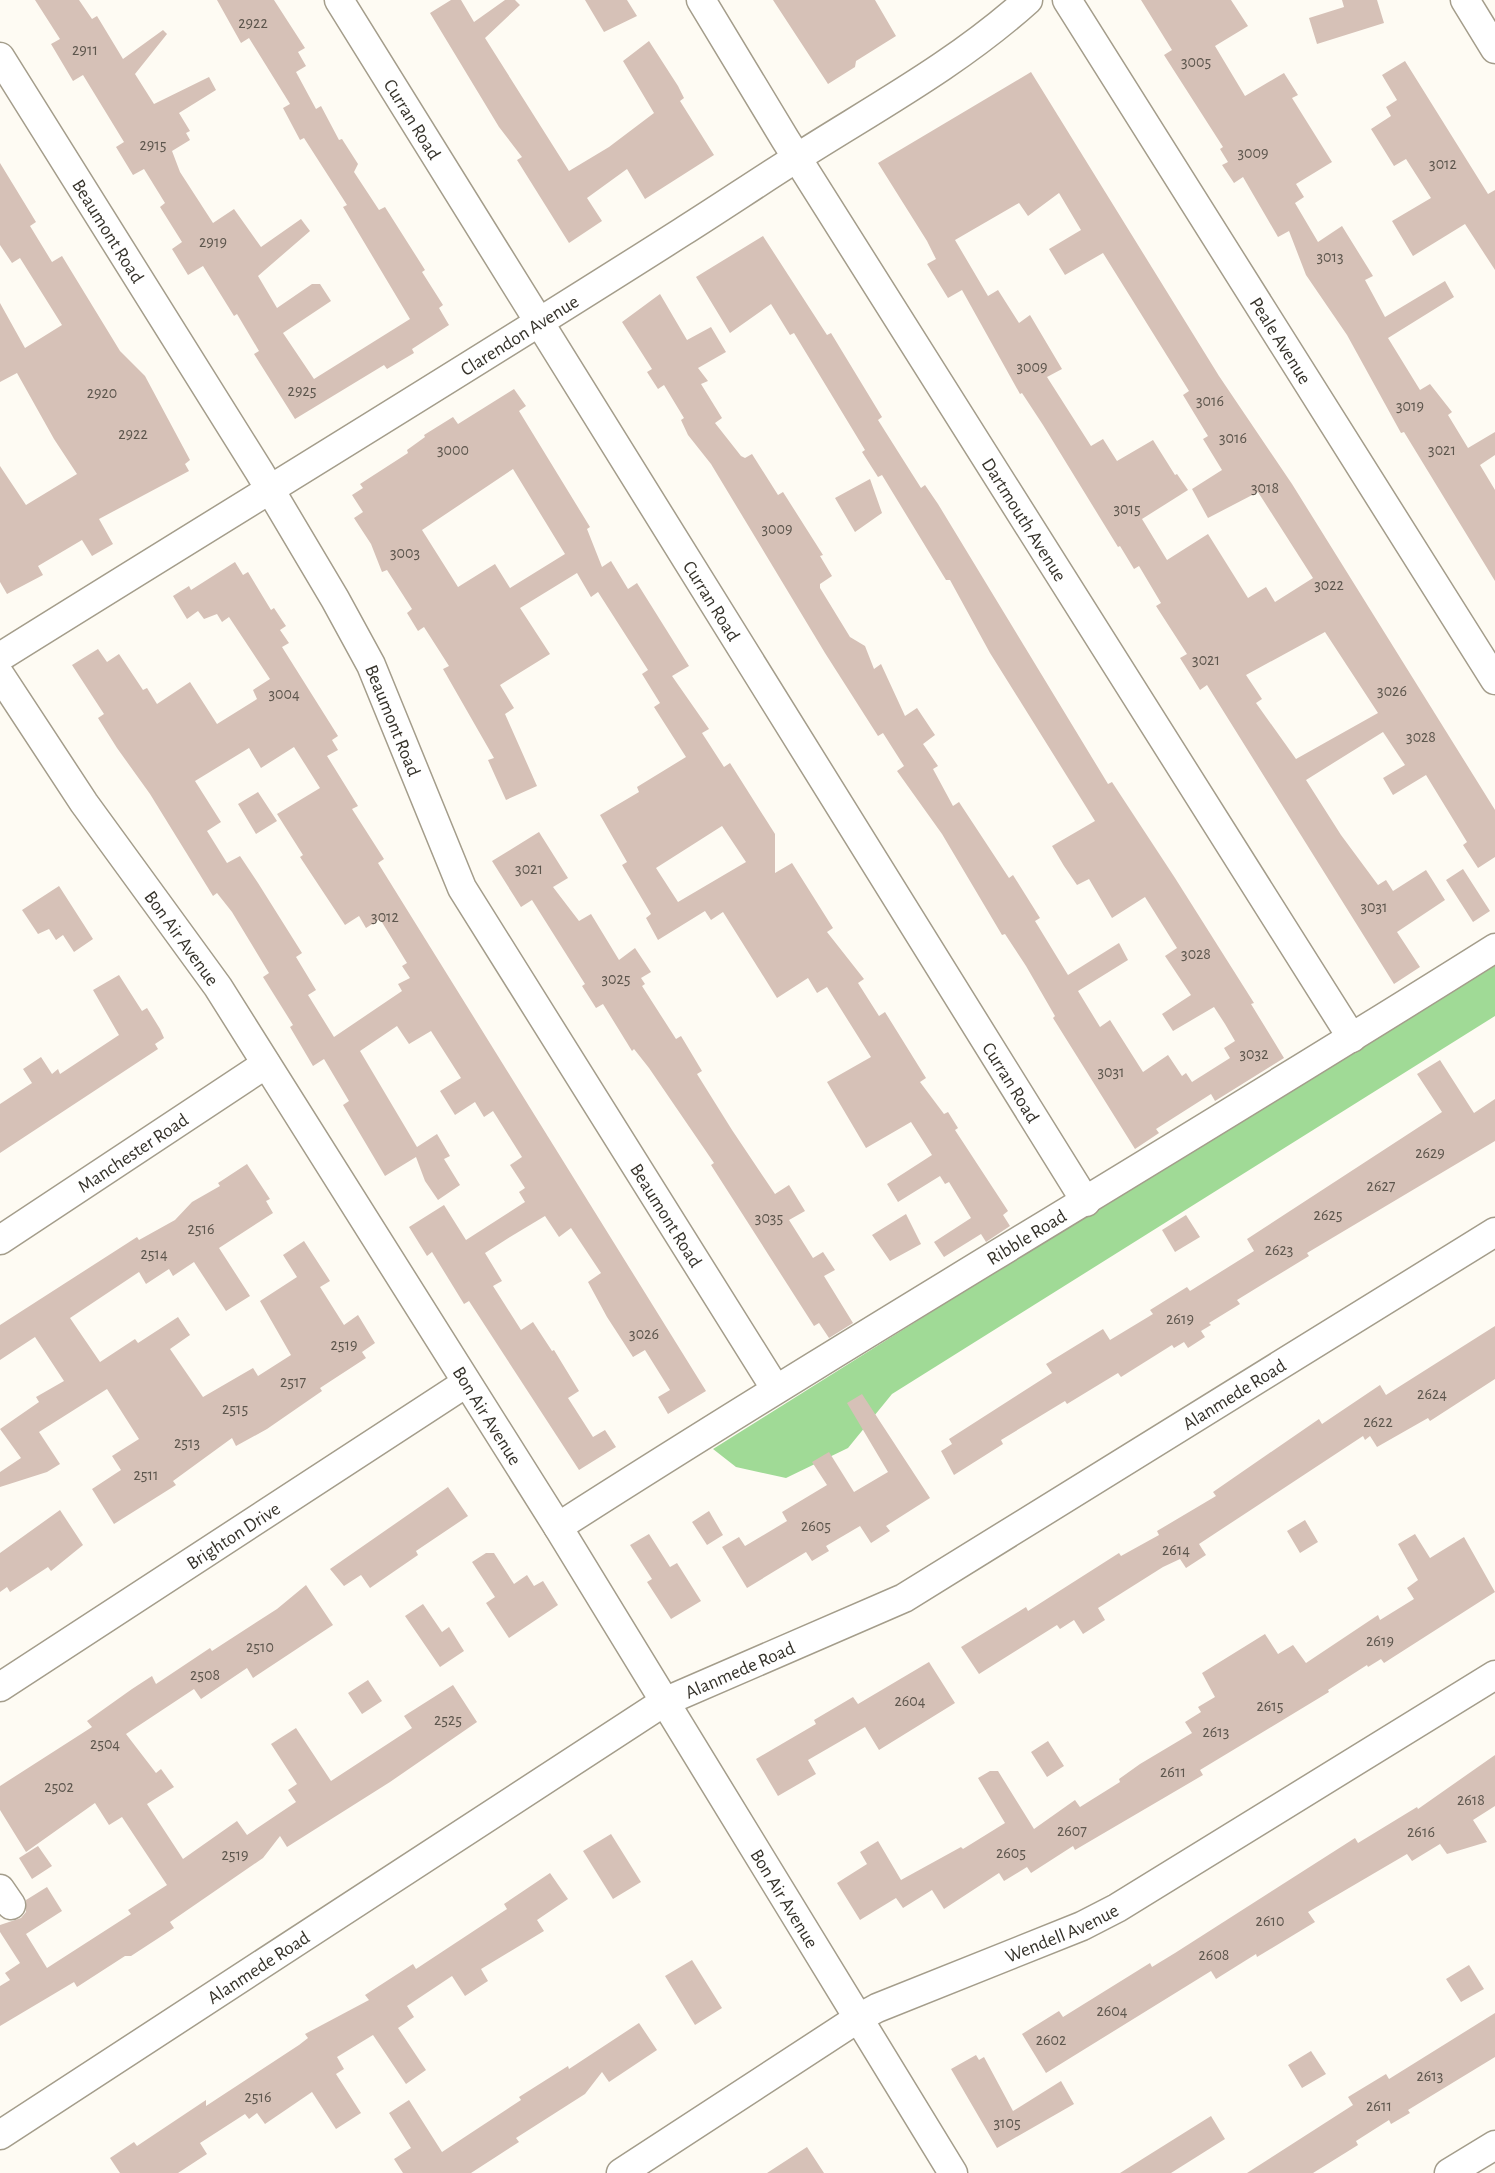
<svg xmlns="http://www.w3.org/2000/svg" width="1495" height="2173" font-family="'Alegreya Sans',sans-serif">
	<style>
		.forest { fill: #a0da96 }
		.building { fill: #d6c1b7; fill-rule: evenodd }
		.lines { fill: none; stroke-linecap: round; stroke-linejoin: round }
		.minor-casing { stroke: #a49d8b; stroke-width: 31 }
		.minor { stroke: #fff; stroke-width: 28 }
		.labels { text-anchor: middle; stroke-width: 7; stroke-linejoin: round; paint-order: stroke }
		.number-label { font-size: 16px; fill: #5d564d }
		.street-label { font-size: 19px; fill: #35322a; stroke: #fff }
	</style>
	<rect width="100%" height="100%" fill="#fefbf3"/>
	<path class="forest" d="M1495 958V1016L892 1394 848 1448 786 1478 736 1467 713 1449Z"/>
	<path class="building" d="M35 0H79L92 19 97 16 123 59 163 30 167 34 135 74 154 104 209 77 216 90 179 113 190 131 186 133 190 140 172 151 180 172 213 223 234 209 261 247 301 219 310 231 258 276 277 308 312 284H320L331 301 283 333 314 379 410 319 343 207 347 205 304 138 300 140 283 108 290 104 249 38 241 43 217 0H274L305 48 298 52 306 66 296 72 316 109 321 106 339 140 342 139 358 164 354 172 379 210 385 207 425 270 422 272 443 305 439 308 449 325 412 349 414 353 387 369 384 365 295 419 254 354 259 351 237 314 234 316 203 266 188 275 172 249 182 242 160 207 165 203 144 169 133 175 116 147 124 142 83 75 73 81 51 44 60 39Z
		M451 0H461L474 22 505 0H515L520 5 485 38 569 171 609 147 654 113 623 61 649 41 678 86 684 98 680 101 714 155 645 199 627 169 587 198 602 221 569 243 517 160 522 157 499 127 430 13Z
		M585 0H627L637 16 604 32Z
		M773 0H875L896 36 856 61 855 67 828 84Z
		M1141 0H1231L1248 26 1215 46 1245 96 1284 73 1298 95 1292 98 1332 162 1296 184 1304 197 1295 203 1318 242 1342 226 1373 276 1365 280 1385 317 1445 281 1454 297 1388 338 1420 390 1430 384 1452 412 1448 415 1468 448 1495 432V455L1480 465 1495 490V581L1404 432 1401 433 1347 335 1306 275 1289 231 1278 237 1243 177 1234 183 1222 165 1228 162 1220 149 1223 147 1164 55 1172 50Z
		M1342 0H1377L1384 23 1317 44 1309 18 1344 7Z
		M1405 61 1488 194 1495 190V270L1465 224 1413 256 1392 221 1431 198 1406 159 1394 166 1371 129 1391 116 1386 107 1397 100 1382 75Z
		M1031 72 1219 376 1292 484 1495 810V857L1478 868 1463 845 1467 842 1426 775 1393 795 1383 778 1405 765 1383 732 1306 780 1341 835 1378 885 1386 880 1393 891 1426 870 1445 900 1397 932 1420 967 1394 984 1207 685 1200 690 1192 677 1180 658 1187 654 1156 606 1161 603 1139 566 1134 569 1120 546 1118 547 1043 425 1022 393 1020 394 962 290 948 298 927 264 936 259 927 241 878 163ZM1059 193 1081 230 1049 249 1065 275 1103 253 1189 391 1183 395 1208 436 1203 439 1222 470 1192 489 1208 518 1258 492 1313 578 1275 602 1266 587 1248 598 1208 534 1167 560 1142 519 1188 490 1177 474 1175 475 1153 440 1117 461 1103 439 1091 446 1047 377 1062 369 1030 315 1019 323 998 290 988 296 955 240 1019 203 1028 216ZM1325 632 1378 713 1296 759 1256 703 1262 699 1246 675Z
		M0 163 36 222 30 226 52 262 62 256 120 351 145 376 190 460 185 464 189 471 99 519 113 544 92 556 82 540 38 566 43 575 7 594 0 582V466L26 505 77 474 54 439 17 373 0 382V303L25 348 62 325 20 258 12 263 0 245Z
		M763 236 827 335 831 333 882 417 878 420 902 458 921 488 925 485 938 504 1108 784 1112 782 1175 878 1254 1003 1251 1004 1284 1058 1215 1101 1211 1094 1156 1129 1159 1133 1135 1149 1053 1018 1055 1016 1026 966 1005 934 1002 935 942 834 897 771 904 766 883 733 878 736 825 653 711 464 688 435 681 420 684 418 664 385 658 389 647 372 652 369 622 322 660 294 687 340 711 327 726 352 698 368 708 381 701 384 722 418 715 423 741 456 745 458 752 454 778 495 783 492 823 555 820 556 832 576 820 584V588L850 637 865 646 874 669 881 664 905 716 917 708 935 735 923 744 938 766 933 769 953 806 959 802 1009 878 1013 875 1040 918 1035 921 1068 975 1119 943 1128 960 1078 991 1100 1027 1110 1020 1143 1072 1168 1055 1182 1076 1186 1073 1192 1082 1230 1058 1224 1048 1235 1041 1225 1024 1214 1007 1173 1031 1162 1014 1191 995 1165 956 1177 948 1145 897 1112 918 1089 879 1077 885 1064 866 1052 846 1095 821 990 653 950 580H946L882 475 878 477 862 452 865 450 794 333 790 335 771 304 730 333 696 277Z
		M514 389 526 406 519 411 590 527 587 529 602 567 611 561 628 589 637 583 689 666 672 676 709 729 702 733 724 767 730 763 775 834V873L792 863 833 928 827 932 864 979 858 983 879 1016 885 1012 926 1078 920 1082 944 1114 948 1112 958 1128 955 1130 1008 1211 1003 1215 1010 1226 986 1242 981 1234 944 1257 934 1242 971 1218 949 1182 945 1184 940 1176 898 1202 887 1184 932 1155 911 1122 866 1148 827 1082 871 1057 827 987 817 993 808 978 777 998 723 912 711 920 705 911 658 940 646 918 651 914 622 865 627 862 600 815 639 792 637 787 686 757 654 707 660 703 642 674 648 670 598 592 591 597 577 573 520 608 550 654 500 685 514 708 505 714 537 786 506 800 488 760 494 758 443 669 449 666 424 627 418 631 407 613 412 609 387 570 382 572 371 544 354 518 363 512 352 495 363 488 360 484 408 453 407 450 425 437 424 435 453 417 458 424ZM513 469 565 554 510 588 495 564 458 587 422 530ZM722 826 746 862 678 902 656 868Z
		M870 479 882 513 855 532 835 498Z
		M235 562 243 575 248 572 271 610 274 608 286 626 280 630 289 643 282 647 338 736 332 740 338 750 327 756 358 806 352 809 384 859 378 863 706 1391 668 1414 658 1397 670 1390 645 1350 633 1357 607 1317 588 1282 601 1273 571 1228 559 1237 545 1216 510 1237 485 1253 502 1281 493 1286 521 1330 533 1322 552 1351 554 1350 579 1391 568 1398 593 1437 605 1430 616 1447 579 1470 469 1301 464 1304 432 1252 427 1256 409 1227 444 1205 466 1240 525 1202 519 1192 525 1188 510 1165 522 1157 493 1111 484 1117 475 1102 455 1115 440 1091 461 1078 431 1031 409 1044 397 1026 360 1051 417 1147 437 1134 450 1156 444 1159 460 1185 438 1200 425 1181 416 1157 385 1176 343 1105 349 1101 324 1059 313 1066 290 1027 293 1025 263 977 269 973 232 912 217 893 213 896 150 794 117 748 98 718 104 714 72 665 98 649 107 662 119 654 143 690 147 688 157 704 190 682 217 724 257 699 253 690 270 679 229 617 222 622 217 614 204 619 198 611 187 619 173 596 189 586 191 590ZM294 747 320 788 277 814 303 855 300 857 345 925 359 916 366 928 380 919 407 963 402 966 410 978 398 984 402 991 334 1037 308 995 316 990 296 957 302 953 258 883 240 856 227 863 207 831 221 822 195 781 249 748 261 768Z
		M258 792 277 821 256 834 238 804Z
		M539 832 568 878 553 887 579 921 591 914 619 960 635 948 651 972 641 978 645 984 642 986 676 1039 681 1036 702 1071 697 1074 732 1130 775 1194 789 1185 805 1211 789 1220 813 1258 823 1252 835 1270 824 1276 853 1323 829 1338 819 1323 814 1326 711 1165 714 1163 649 1068 634 1049 632 1051 603 1004 596 1008 582 986 585 984 532 900 521 907 492 861Z
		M1463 869 1490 911 1473 922 1446 880Z
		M59 886 93 939 74 952 63 935 56 940 49 929 38 934 22 910Z
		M119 975 142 1011 147 1008 160 1029 164 1038 155 1044 158 1049 0 1153V1104L32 1083 23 1069 41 1057 52 1074 58 1069 60 1074 119 1035 93 990Z
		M1440 1060 1474 1113 1495 1099V1141L1307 1253 1309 1256 1237 1300 1240 1304 1209 1323 1211 1325 1201 1331 1205 1337 1188 1348 1184 1342 1174 1348 1172 1345 1121 1377 1118 1373 1067 1404 1065 1401 1001 1440 1003 1444 954 1475 941 1451 952 1444 949 1439 1052 1373 1046 1364 1103 1329 1110 1340 1153 1314 1150 1310 1187 1287 1190 1291 1254 1251 1247 1239 1442 1112 1417 1074Z
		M247 1164 270 1199 266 1201 273 1213 219 1248 250 1296 226 1311 194 1262 173 1276 169 1269 146 1284 139 1272 70 1318 100 1362 135 1339 138 1343 178 1317 190 1335 170 1349 203 1397 253 1368 258 1376 291 1355 260 1301 297 1277 283 1255 304 1241 330 1281 320 1287 344 1325 358 1315 375 1343 362 1352 366 1358 320 1388 322 1391 267 1429 236 1446 232 1438 173 1481 176 1485 114 1524 92 1489 121 1470 112 1456 139 1439 107 1389 39 1432 60 1464 47 1472 0 1487V1472L21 1458 0 1429 39 1402 36 1397 64 1381 35 1337 0 1360V1325L137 1237 139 1240 175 1220 192 1202 220 1186 218 1183Z
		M906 1214 921 1244 890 1261 872 1235Z
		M1186 1215 1200 1237 1175 1252 1162 1230Z
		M1495 1326V1379L1430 1421 1428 1418 1377 1447 1370 1436 1365 1440 1363 1436 1199 1544 1206 1555 1186 1568 1180 1559 1163 1567 1098 1608 1105 1620 1083 1634 1074 1620 1060 1629 1057 1625 979 1674 961 1647 1026 1607 1028 1611 1119 1553 1121 1556 1159 1535 1157 1531 1216 1496 1213 1492 1319 1419 1322 1424 1380 1385 1386 1395Z
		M862 1394 930 1498 886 1526 890 1531 871 1543 860 1526 826 1546 829 1551 812 1561 806 1552 747 1588 722 1547 739 1537 745 1546 787 1521 782 1512 827 1485 812 1462 829 1452 854 1492 888 1472 847 1403Z
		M448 1487 468 1516 416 1551 418 1555 370 1588 361 1575 344 1586 330 1569Z
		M60 1510 83 1545 51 1571 48 1567 10 1592 7 1587 0 1592V1553Z
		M709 1511 723 1535 707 1545 692 1522Z
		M1305 1520 1318 1542 1300 1553 1287 1531Z
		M649 1534 670 1567 677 1563 701 1601 671 1619 647 1582 652 1579 630 1545Z
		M1415 1534 1430 1558 1464 1537 1495 1592 1384 1663 1381 1659 1368 1667 1367 1665 1328 1690 1329 1692 1200 1770 1203 1775 1075 1850 1073 1846 1031 1873 1027 1867 1004 1881 999 1873 944 1909 932 1890 903 1908 896 1898 860 1920 837 1883 867 1864 860 1852 878 1841 901 1880 961 1847 963 1849 1005 1823 978 1778 990 1771H998L1034 1829 1075 1800 1080 1807 1120 1782 1119 1779 1140 1764 1192 1733 1185 1722 1201 1712 1198 1707 1215 1697 1202 1673 1265 1634 1278 1654 1293 1645 1306 1663 1378 1615 1380 1620 1414 1599 1407 1588 1418 1580 1398 1544Z
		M486 1553H494L514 1584 527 1575 534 1586 543 1581 558 1605 509 1638 486 1603 495 1597 472 1562Z
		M306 1585 333 1625 253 1678 247 1668 201 1699 194 1689 126 1734 156 1773 161 1769 174 1787 147 1804 183 1859 237 1821 247 1835 296 1802 288 1790 297 1784 271 1744 296 1728 331 1781 412 1728 404 1716 453 1685 477 1722 390 1782 287 1847 280 1836 263 1858 170 1922 174 1928 131 1956H125L77 1987 74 1982 0 2026V1986L10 1980 5 1973 20 1963 0 1932V1925L21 1918 26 1912V1900L47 1887 62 1911 26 1934 47 1968 131 1914 128 1910 167 1885 122 1817 109 1825 95 1803 26 1852 0 1810V1786L92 1727 87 1721 132 1689 152 1676 156 1684 210 1648 212 1651 277 1609Z
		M423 1604 442 1632 449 1627 464 1651 440 1667 405 1616Z
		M929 1662 955 1703 879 1750 865 1727 808 1760 816 1774 778 1796 756 1759 816 1724 814 1720 853 1697 858 1704Z
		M368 1680 382 1701 362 1714 348 1693Z
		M1048 1741 1064 1766 1047 1777 1031 1752Z
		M1495 1755V1806L1473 1820 1487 1842 1447 1854 1440 1844 1412 1861 1407 1854 1308 1912 1315 1922 1257 1957 1256 1954 1216 1979 1211 1971 1046 2073 1022 2034 1059 2011 1063 2017 1150 1963 1152 1967 1175 1953 1355 1838 1358 1843 1417 1807 1418 1809Z
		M611 1834 641 1882 613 1899 583 1851Z
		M38 1846 52 1866 32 1879 19 1858Z
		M550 1873 568 1899 537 1920 544 1931 481 1969 488 1981 465 1996 452 1976 407 2006 414 2017 398 2028 426 2070 406 2084 373 2035 337 2057 344 2069 336 2074 361 2113 336 2129 312 2092 265 2124 257 2113 249 2119 245 2114 200 2143 207 2154 178 2173H120L110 2158 134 2142 137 2146 206 2100V2106L299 2045 308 2038 305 2034 369 2000 365 1995 413 1964 416 1969 507 1909 504 1904Z
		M692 1960 722 2008 695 2025 665 1976Z
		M1469 1965 1484 1989 1461 2002 1446 1979Z
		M1495 2013V2057L1408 2110 1410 2113 1391 2124 1389 2120 1356 2141 1358 2145 1313 2173H1247L1353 2105 1348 2097 1386 2074 1389 2079Z
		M639 2023 657 2050 609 2082 602 2072 585 2094 516 2138 519 2142 471 2173H403L394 2159 411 2148 389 2113 409 2100 442 2152 521 2100 519 2097 568 2066 569 2069Z
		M1311 2051 1326 2074 1302 2088 1288 2065Z
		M976 2055 979 2060 984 2057 1013 2111 1061 2081 1074 2104 997 2148 951 2069Z
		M1211 2116 1225 2139 1171 2173H1120Z
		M807 2147 824 2173H767Z"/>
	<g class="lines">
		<defs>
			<g id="minor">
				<path id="s1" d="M339 0 1086 1202"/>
				<path id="s2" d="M701 0 785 139 1352 1038"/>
				<path id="s3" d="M1067 0 1495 680"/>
				<path d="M1465 0 1495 49"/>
				<path id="s4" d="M0 57 259 471 335 599 371 665 462 888 775 1388"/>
				<path id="s5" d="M0 657C227 515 456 376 682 232 720 208 757 183 795 159 875 108 957 64 1028 0"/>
				<path id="s6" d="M0 675 84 803 218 987 558 1527 953 2173"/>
				<path id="s7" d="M0 1240 266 1064"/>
				<path id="s8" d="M558 1527C867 1329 1184 1144 1495 948"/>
				<path id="s9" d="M0 1687 466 1383"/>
				<path d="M0 1889 11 1905"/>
				<path id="s10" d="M0 2135 664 1702 904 1598 1495 1232"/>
				<path id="s11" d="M621 2173 857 2019 877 2008 1082 1926 1117 1908 1495 1675"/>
				<path d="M1449 2173 1495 2145"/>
			</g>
		</defs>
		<use href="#minor" class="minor-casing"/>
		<use href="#minor" class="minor"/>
	</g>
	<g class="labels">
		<g class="number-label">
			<text x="253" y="28">2922</text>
			<text x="85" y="55">2911</text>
			<text x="1196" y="67">3005</text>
			<text x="153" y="150">2915</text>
			<text x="1253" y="158">3009</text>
			<text x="1443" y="169">3012</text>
			<text x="213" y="247">2919</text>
			<text x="1330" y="262">3013</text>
			<text x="1032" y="372">3009</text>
			<text x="302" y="396">2925</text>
			<text x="102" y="398">2920</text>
			<text x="1210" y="406">3016</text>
			<text x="1410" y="411">3019</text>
			<text x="133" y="439">2922</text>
			<text x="1233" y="443">3016</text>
			<text x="453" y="455">3000</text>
			<text x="1442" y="455">3021</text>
			<text x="1265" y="493">3018</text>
			<text x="1127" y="514">3015</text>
			<text x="777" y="534">3009</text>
			<text x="405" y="558">3003</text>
			<text x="1329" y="590">3022</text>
			<text x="1206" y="665">3021</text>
			<text x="1392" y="696">3026</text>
			<text x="284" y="699">3004</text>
			<text x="1421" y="742">3028</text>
			<text x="529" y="874">3021</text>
			<text x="1374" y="912">3031</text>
			<text x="385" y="922">3012</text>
			<text x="1196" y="959">3028</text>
			<text x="616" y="984">3025</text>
			<text x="1254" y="1059">3032</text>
			<text x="1111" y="1077">3031</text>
			<text x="1430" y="1158">2629</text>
			<text x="1381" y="1191">2627</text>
			<text x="1328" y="1220">2625</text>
			<text x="769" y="1223">3035</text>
			<text x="201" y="1234">2516</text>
			<text x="1279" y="1255">2623</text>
			<text x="154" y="1259">2514</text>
			<text x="1180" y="1324">2619</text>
			<text x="644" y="1339">3026</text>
			<text x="344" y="1350">2519</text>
			<text x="293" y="1387">2517</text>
			<text x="1432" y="1399">2624</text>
			<text x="235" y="1414">2515</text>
			<text x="1378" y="1427">2622</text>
			<text x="187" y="1448">2513</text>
			<text x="146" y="1480">2511</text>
			<text x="816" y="1531">2605</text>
			<text x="1176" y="1555">2614</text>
			<text x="1380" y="1646">2619</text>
			<text x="260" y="1652">2510</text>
			<text x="205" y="1680">2508</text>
			<text x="910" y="1706">2604</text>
			<text x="1270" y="1711">2615</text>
			<text x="448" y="1725">2525</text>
			<text x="1216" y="1737">2613</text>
			<text x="105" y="1749">2504</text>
			<text x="1173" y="1777">2611</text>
			<text x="59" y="1792">2502</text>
			<text x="1471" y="1805">2618</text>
			<text x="1072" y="1836">2607</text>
			<text x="1421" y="1837">2616</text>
			<text x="1011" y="1858">2605</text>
			<text x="235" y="1860">2519</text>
			<text x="1270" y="1926">2610</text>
			<text x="1214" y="1960">2608</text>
			<text x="1112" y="2016">2604</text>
			<text x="1051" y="2045">2602</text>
			<text x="1430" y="2081">2613</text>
			<text x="258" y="2102">2516</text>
			<text x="1379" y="2111">2611</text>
			<text x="1007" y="2128">3105</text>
		</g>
		<g class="street-label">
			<text dy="7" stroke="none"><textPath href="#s1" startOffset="140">Curran Road</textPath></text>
			<text dy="7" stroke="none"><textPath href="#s4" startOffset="205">Beaumont Road</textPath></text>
			<text dy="7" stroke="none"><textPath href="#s5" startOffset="611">Clarendon Avenue</textPath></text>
			<text dy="7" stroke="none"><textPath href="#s3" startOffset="402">Peale Avenue</textPath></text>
			<text dy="7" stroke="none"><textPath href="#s2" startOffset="612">Dartmouth Avenue</textPath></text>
			<text dy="7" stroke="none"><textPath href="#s1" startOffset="707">Curran Road</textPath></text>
			<text dy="7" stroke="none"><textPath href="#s4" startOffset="772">Beaumont Road</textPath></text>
			<text dy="7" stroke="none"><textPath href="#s6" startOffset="320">Bon Air Avenue</textPath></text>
			<text dy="7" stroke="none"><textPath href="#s1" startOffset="1274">Curran Road</textPath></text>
			<text dy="7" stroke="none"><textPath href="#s7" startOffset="159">Manchester Road</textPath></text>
			<text dy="7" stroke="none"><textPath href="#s4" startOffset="1339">Beaumont Road</textPath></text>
			<text dy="7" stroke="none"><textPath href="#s8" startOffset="551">Ribble Road</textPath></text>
			<text dy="7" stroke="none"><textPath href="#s10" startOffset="1442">Alanmede Road</textPath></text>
			<text dy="7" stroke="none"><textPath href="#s6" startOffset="887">Bon Air Avenue</textPath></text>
			<text dy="7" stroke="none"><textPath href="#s9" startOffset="278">Brighton Drive</textPath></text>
			<text dy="7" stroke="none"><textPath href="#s10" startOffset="875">Alanmede Road</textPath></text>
			<text dy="7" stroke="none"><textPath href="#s6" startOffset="1454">Bon Air Avenue</textPath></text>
			<text dy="7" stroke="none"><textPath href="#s11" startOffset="504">Wendell Avenue</textPath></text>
			<text dy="7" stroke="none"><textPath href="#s10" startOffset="308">Alanmede Road</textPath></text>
		</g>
	</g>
</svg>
